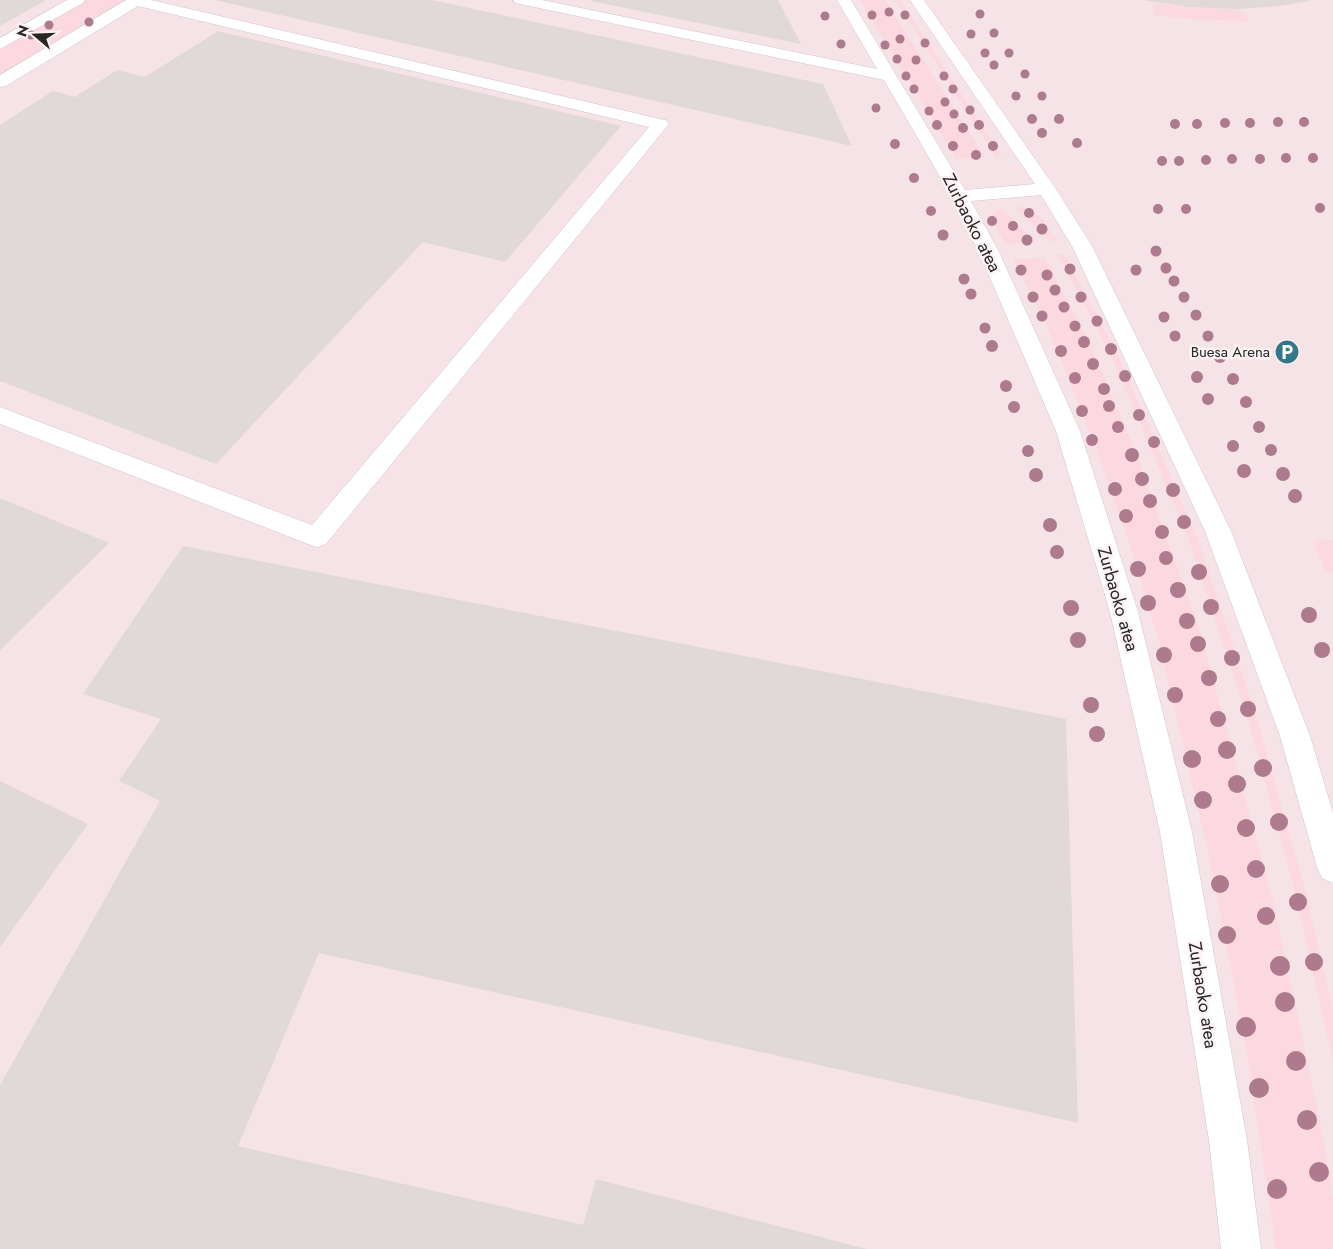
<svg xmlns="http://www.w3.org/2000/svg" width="1333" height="1249" font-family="Jost,sans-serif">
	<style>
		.built { fill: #f5e3e7 }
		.green { fill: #fcd9e1 }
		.building { fill: #e1d8da }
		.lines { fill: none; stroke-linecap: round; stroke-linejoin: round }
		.minor-casing { stroke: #cfc6c8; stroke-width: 1 }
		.minor { fill: #fff; fill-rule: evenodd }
		.tree { fill: #ad7b8d }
		.labels { text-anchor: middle; stroke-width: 5; stroke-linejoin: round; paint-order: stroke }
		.far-poi-label { font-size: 15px; fill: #292626; stroke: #fcf3f5; text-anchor: end }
		.street-label { font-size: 18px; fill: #292626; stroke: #fcf3f5 }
	</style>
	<rect width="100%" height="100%" fill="#fcf3f5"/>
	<path class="built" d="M0 0H1333V1249H0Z"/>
	<path class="green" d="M86 0H127L0 75V50Z
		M860 0H885L985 157 956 159Z
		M895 0H900L1002 156 996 157Z
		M1153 3 1188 7 1239 9 1250 21 1191 19 1153 15Z
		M1015 206C1042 211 1042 219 1057 241H1050Z
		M1002 208 1036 243 1005 244 991 218 993 214Z
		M1064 254 1117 353 1197 537 1258 721 1306 893 1333 1010V1062L1295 892 1248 720 1188 537 1110 353 1058 255Z
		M1045 258 1091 346 1134 448 1199 627 1274 904 1322 1131 1333 1197V1249H1276L1246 1047 1209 856 1158 638 1128 539 1090 432 1045 321 1013 259Z
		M1333 540V573L1326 572 1313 541Z"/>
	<path class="building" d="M0 0H46L0 26Z
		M215 0H432L823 84 852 146Z
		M591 0H778L801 44 591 1Z
		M1143 0H1309V1L1278 6 1239 9 1188 7Z
		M218 31 621 126 505 262 423 242 216 464 0 381V125L53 91 75 97 117 70 145 77Z
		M0 498 109 543 0 650Z
		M183 546 1066 719 1078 1123 319 953 238 1146 583 1225 596 1179 867 1249H0V1085L160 801 119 781 161 719 83 694Z
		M0 781 88 824 0 947Z"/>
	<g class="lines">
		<defs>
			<path id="minor" d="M67 0H85L83 3 0 49V38Z
				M126 0H151L660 119 666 120 669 124 326 544 317 547 308 544 0 424V407L312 525 649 127 138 6 6 86 0 87V75Z
				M513 0H542L877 69 837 0H851L965 190 1035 184 910 0H924L1056 189 1092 246 1231 531 1310 736 1333 813V883L1322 878 1317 867 1280 736 1205 531 1072 246 1041 195 971 201 999 252 1080 431 1138 612 1192 832 1247 1140 1261 1249H1221L1209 1140 1160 832 1110 612 1056 431 979 252 934 166 884 80 520 4 515 3Z"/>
		</defs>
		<use href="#minor" class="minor-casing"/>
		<use href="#minor" class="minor"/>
	</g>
	<g class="tree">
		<circle cx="889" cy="12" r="4.5"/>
		<circle cx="980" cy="14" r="4.5"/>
		<circle cx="872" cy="15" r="4.5"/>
		<circle cx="905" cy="15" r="4.5"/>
		<circle cx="825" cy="16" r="4.5"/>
		<circle cx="89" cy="22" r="4.5"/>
		<circle cx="49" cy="25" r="4.5"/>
		<circle cx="994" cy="33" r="4.5"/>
		<circle cx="971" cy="34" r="4.5"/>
		<circle cx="31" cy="35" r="4.5"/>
		<circle cx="900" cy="39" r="4.5"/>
		<circle cx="925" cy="43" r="4.5"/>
		<circle cx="841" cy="44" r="4.5"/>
		<circle cx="885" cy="45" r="4.5"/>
		<circle cx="985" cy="53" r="4.5"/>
		<circle cx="1009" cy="53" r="4.5"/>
		<circle cx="897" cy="59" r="4.5"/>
		<circle cx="916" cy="60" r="4.5"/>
		<circle cx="994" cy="65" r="4.5"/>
		<circle cx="1025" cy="74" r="4.5"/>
		<circle cx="906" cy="76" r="4.5"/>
		<circle cx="944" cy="76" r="4.5"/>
		<circle cx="914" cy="89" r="4.5"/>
		<circle cx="953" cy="89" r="4.5"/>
		<circle cx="1016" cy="96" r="4.5"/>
		<circle cx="1042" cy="96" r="4.5"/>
		<circle cx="945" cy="102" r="4.5"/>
		<circle cx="876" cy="108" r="4.5"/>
		<circle cx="970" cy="110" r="4.5"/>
		<circle cx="929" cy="111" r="4.5"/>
		<circle cx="954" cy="114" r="4.5"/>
		<circle cx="1032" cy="119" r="5"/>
		<circle cx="1059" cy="119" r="5"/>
		<circle cx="1278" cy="122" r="5"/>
		<circle cx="1304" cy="122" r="5"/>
		<circle cx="1225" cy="123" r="5"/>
		<circle cx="1250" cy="123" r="5"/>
		<circle cx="1175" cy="124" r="5"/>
		<circle cx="1197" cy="124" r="5"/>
		<circle cx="937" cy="125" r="5"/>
		<circle cx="979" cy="125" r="5"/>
		<circle cx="963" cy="128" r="5"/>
		<circle cx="1042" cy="133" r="5"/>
		<circle cx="1077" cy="143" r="5"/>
		<circle cx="895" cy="144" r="5"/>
		<circle cx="953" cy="146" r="5"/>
		<circle cx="993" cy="146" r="5"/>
		<circle cx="976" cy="155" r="5"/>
		<circle cx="1286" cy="158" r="5"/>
		<circle cx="1313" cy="158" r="5"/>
		<circle cx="1232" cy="159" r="5"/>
		<circle cx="1260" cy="159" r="5"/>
		<circle cx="1206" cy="160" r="5"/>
		<circle cx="1162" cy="161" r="5"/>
		<circle cx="1179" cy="161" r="5"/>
		<circle cx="914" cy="178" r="5"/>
		<circle cx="1320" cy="208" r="5"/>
		<circle cx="1158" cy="209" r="5"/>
		<circle cx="1186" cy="209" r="5"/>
		<circle cx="931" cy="211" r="5"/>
		<circle cx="1029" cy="213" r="5"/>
		<circle cx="992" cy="221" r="5"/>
		<circle cx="1013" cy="226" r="5"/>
		<circle cx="1042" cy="229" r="5.5"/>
		<circle cx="943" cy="235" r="5.5"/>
		<circle cx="1027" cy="240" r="5.5"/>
		<circle cx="1156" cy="251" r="5.5"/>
		<circle cx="1166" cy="268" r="5.5"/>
		<circle cx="1070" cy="269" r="5.5"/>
		<circle cx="1021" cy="270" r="5.5"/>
		<circle cx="1136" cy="270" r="5.5"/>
		<circle cx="1047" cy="275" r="5.5"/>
		<circle cx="964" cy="279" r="5.5"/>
		<circle cx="1174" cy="281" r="5.5"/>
		<circle cx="1055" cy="290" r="5.5"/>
		<circle cx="971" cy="294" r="5.5"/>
		<circle cx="1033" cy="297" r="5.5"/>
		<circle cx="1081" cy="297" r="5.5"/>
		<circle cx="1184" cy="297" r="5.5"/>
		<circle cx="1064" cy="307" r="5.5"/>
		<circle cx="1196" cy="315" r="5.5"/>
		<circle cx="1042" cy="316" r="5.5"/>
		<circle cx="1164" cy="317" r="5.5"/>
		<circle cx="1097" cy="321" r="5.5"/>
		<circle cx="1075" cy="326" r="5.5"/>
		<circle cx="985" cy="328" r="5.5"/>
		<circle cx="1175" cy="336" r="5.5"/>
		<circle cx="1208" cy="336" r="5.5"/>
		<circle cx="1084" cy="342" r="6"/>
		<circle cx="992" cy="346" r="6"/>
		<circle cx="1111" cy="349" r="6"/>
		<circle cx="1061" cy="351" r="6"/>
		<circle cx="1220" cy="357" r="6"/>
		<circle cx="1093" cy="364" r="6"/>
		<circle cx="1125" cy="376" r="6"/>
		<circle cx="1197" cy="377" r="6"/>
		<circle cx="1075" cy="378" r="6"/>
		<circle cx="1233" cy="379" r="6"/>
		<circle cx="1006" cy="386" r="6"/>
		<circle cx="1104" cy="389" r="6"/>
		<circle cx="1208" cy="399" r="6"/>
		<circle cx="1246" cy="402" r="6"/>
		<circle cx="1109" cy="406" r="6"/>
		<circle cx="1014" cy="407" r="6"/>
		<circle cx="1082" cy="411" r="6"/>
		<circle cx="1139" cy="415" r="6"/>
		<circle cx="1118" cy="427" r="6"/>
		<circle cx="1259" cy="427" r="6"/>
		<circle cx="1092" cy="440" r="6"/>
		<circle cx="1154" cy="442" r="6"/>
		<circle cx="1233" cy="446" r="6"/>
		<circle cx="1271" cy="450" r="6"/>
		<circle cx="1028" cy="451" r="6"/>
		<circle cx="1132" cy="455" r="7"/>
		<circle cx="1244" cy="471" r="7"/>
		<circle cx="1283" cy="474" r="7"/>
		<circle cx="1036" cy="475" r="7"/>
		<circle cx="1142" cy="479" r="7"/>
		<circle cx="1115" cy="489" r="7"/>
		<circle cx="1173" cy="490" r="7"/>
		<circle cx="1295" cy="496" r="7"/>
		<circle cx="1150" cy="501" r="7"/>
		<circle cx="1126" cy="516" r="7"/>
		<circle cx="1184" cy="522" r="7"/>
		<circle cx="1050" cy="525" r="7"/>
		<circle cx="1162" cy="532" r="7"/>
		<circle cx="1057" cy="552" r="7"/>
		<circle cx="1166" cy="558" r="7"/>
		<circle cx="1138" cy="569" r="8"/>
		<circle cx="1199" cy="572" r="8"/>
		<circle cx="1178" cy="590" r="8"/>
		<circle cx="1148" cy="603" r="8"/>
		<circle cx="1211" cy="607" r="8"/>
		<circle cx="1071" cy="608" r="8"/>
		<circle cx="1309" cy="615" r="8"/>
		<circle cx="1187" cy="621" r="8"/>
		<circle cx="1078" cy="640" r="8"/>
		<circle cx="1198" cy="644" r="8"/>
		<circle cx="1322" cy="650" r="8"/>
		<circle cx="1164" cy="655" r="8"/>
		<circle cx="1232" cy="658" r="8"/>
		<circle cx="1209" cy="678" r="8"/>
		<circle cx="1175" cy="695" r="8"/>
		<circle cx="1091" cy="705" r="8"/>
		<circle cx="1248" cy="709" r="8"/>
		<circle cx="1218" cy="719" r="8"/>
		<circle cx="1097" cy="734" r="8"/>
		<circle cx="1227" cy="750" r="9"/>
		<circle cx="1192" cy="759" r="9"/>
		<circle cx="1263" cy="768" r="9"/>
		<circle cx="1237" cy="784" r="9"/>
		<circle cx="1203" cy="800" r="9"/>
		<circle cx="1279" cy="822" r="9"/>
		<circle cx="1246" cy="828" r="9"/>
		<circle cx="1256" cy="869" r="9"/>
		<circle cx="1220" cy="884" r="9"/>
		<circle cx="1298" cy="902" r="9"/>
		<circle cx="1266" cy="916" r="9"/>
		<circle cx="1227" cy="935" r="9"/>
		<circle cx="1314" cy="962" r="9"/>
		<circle cx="1280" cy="966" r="10"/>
		<circle cx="1285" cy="1002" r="10"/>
		<circle cx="1246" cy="1027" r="10"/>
		<circle cx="1296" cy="1061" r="10"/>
		<circle cx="1259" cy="1088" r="10"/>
		<circle cx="1307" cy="1120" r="10"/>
		<circle cx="1319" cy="1172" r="10"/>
		<circle cx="1277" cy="1189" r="10"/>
	</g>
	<defs>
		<symbol id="parking-disc" viewBox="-11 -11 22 22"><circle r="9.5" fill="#347888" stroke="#fcf3f5"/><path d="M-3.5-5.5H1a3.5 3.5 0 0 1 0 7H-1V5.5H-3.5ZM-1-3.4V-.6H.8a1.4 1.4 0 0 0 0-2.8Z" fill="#fff"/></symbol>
	</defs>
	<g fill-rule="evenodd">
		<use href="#parking-disc" x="1273" y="338" width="28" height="28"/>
	</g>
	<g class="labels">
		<g class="far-poi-label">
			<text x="1270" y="357">Buesa Arena</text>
		</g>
		<g class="street-label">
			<text transform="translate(972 223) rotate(63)" y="6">Zurbaoko atea</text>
			<text transform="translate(1118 599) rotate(74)" y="6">Zurbaoko atea</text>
			<text transform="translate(1203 995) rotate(81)" y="6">Zurbaoko atea</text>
		</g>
	</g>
	<g transform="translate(35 35) rotate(289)" stroke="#fcf3f5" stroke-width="4" paint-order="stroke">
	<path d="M0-4L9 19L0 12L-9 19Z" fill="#292626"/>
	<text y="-8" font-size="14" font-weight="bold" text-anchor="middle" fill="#292626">N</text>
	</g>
</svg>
